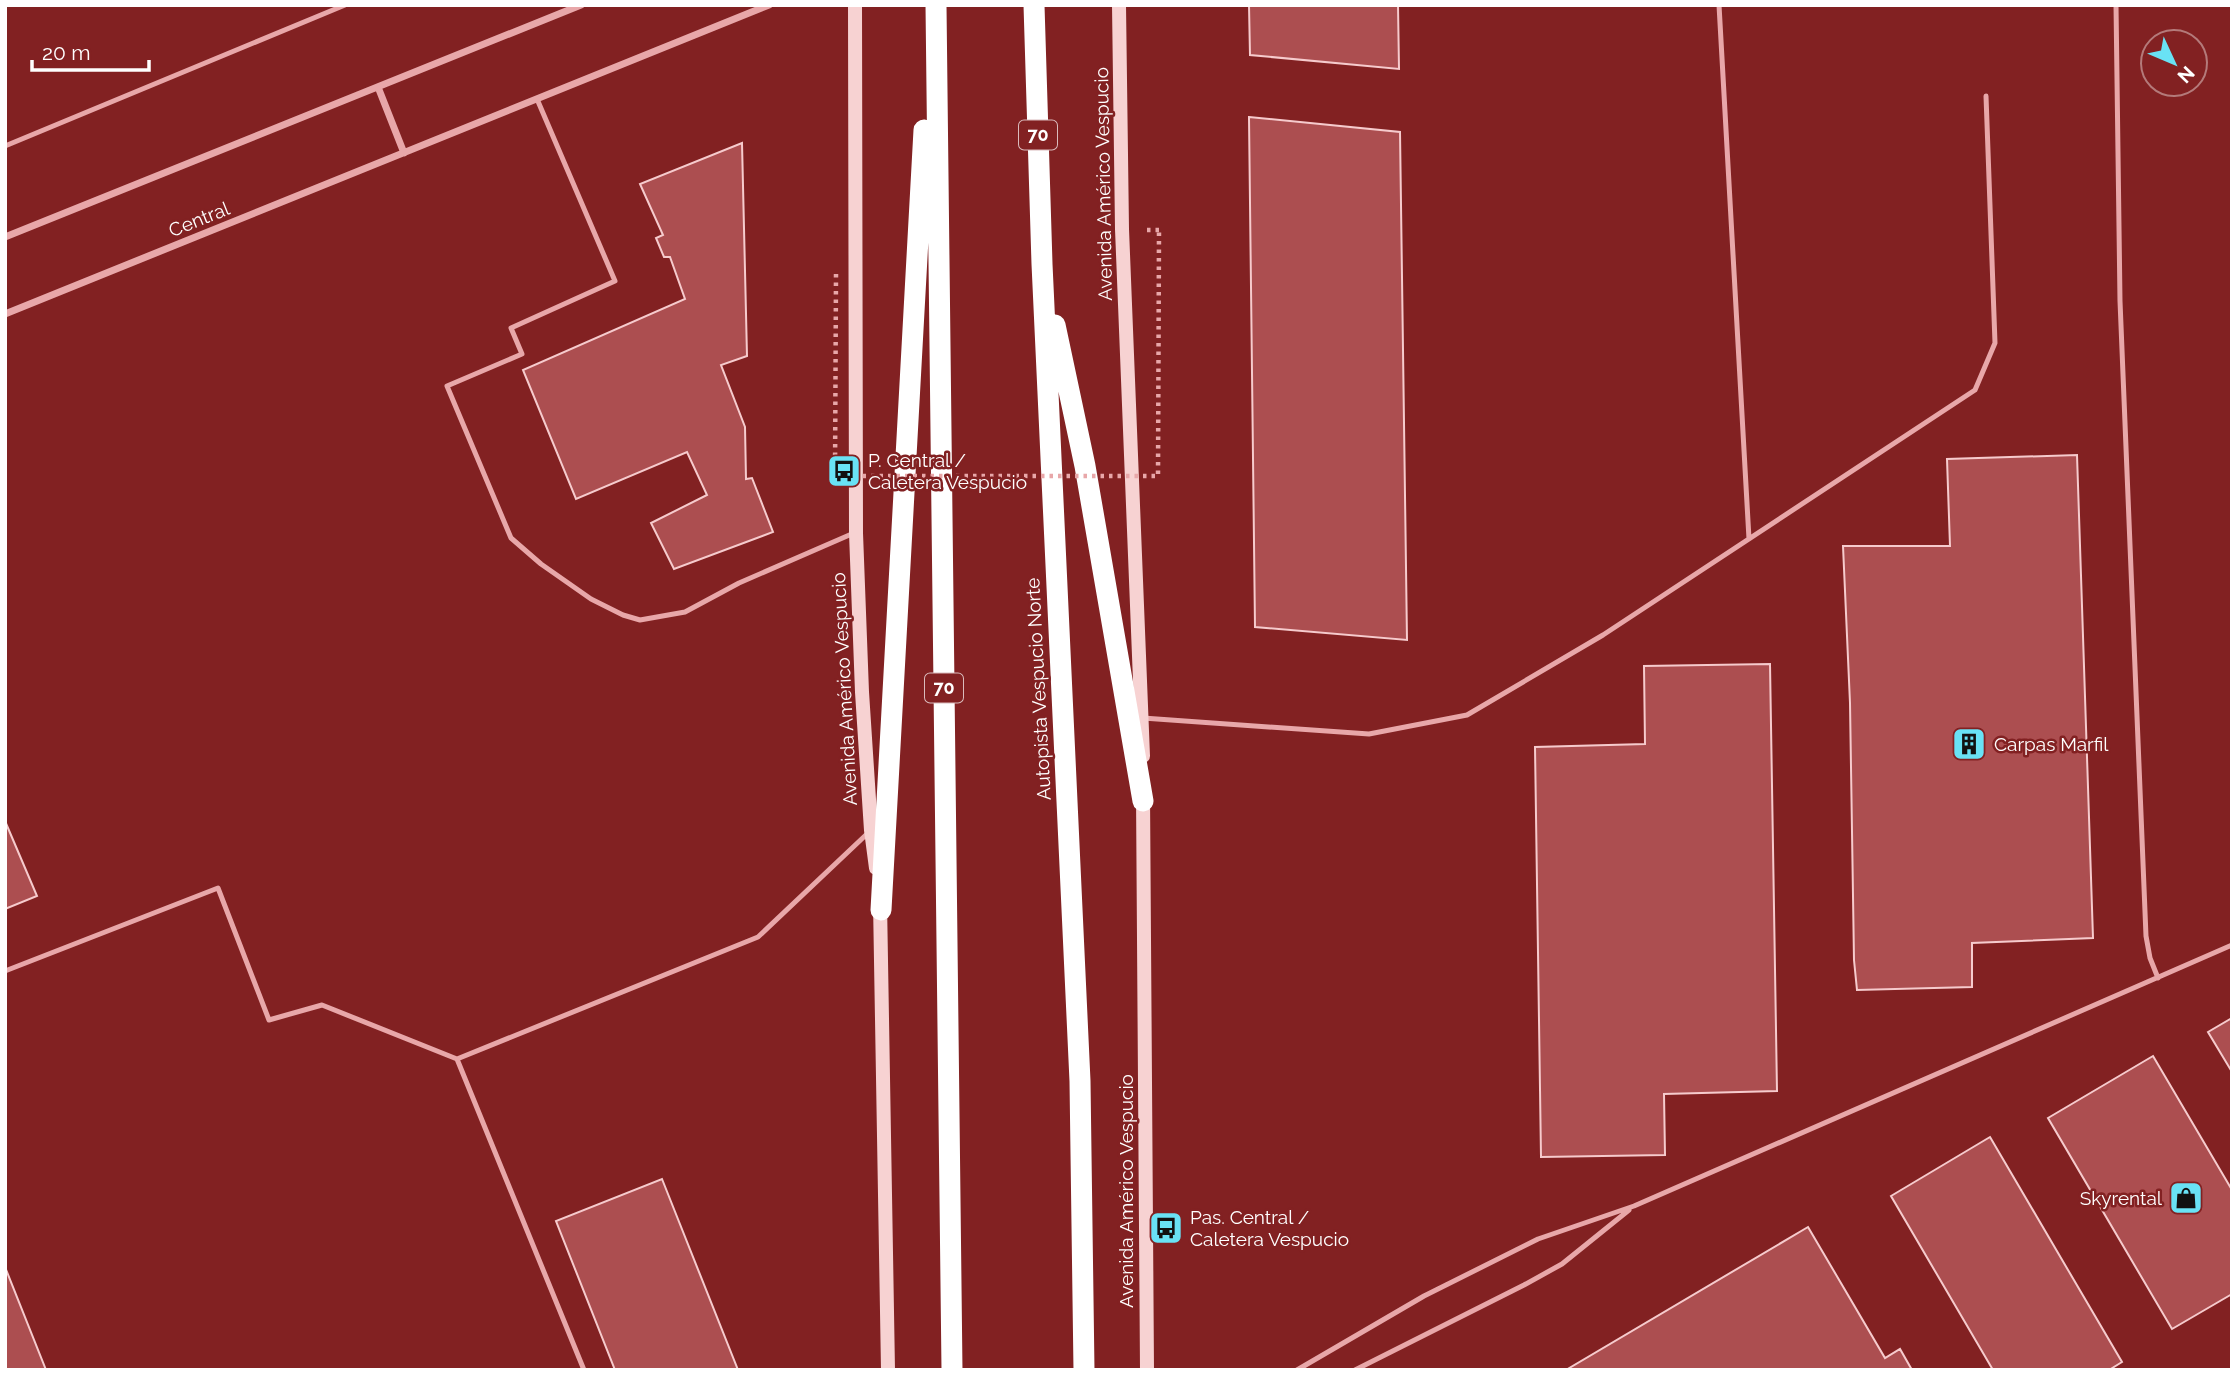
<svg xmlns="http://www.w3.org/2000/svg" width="2237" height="1375" font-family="Raleway,sans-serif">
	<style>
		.building { fill: #ac4e50; stroke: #f6cbcd; stroke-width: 2 }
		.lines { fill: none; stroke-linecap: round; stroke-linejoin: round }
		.path { stroke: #e8a7a9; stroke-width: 4.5; stroke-dasharray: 3.5 5; stroke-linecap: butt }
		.service { stroke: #e8a7a9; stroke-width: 5 }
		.minor { stroke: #e8a7a9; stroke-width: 7 }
		.secondary { stroke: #f7d2d2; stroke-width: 14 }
		.motorway { stroke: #fff; stroke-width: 21 }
		.path-bridge { stroke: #e8a7a9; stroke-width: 4.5; stroke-dasharray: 3.5 5; stroke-linecap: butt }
		.labels { text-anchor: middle; stroke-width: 5; stroke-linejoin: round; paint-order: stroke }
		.shield { fill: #822122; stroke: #dabcbd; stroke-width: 2 }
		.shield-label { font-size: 18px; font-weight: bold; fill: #fff }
		.street-label { font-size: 19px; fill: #fff; stroke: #822122 }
		.poi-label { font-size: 19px; fill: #fff; stroke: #822122; text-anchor: start }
	</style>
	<rect width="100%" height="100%" fill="#822122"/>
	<path class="building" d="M1249 5H1398L1399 69 1250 55Z
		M1249 117 1400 132 1407 640 1255 627Z
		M742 143 747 356 721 365 745 427 746 479 752 478 773 532 674 569 651 523 707 495 687 452 576 499 523 370 685 299 670 257H664L656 238 663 235 640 184Z
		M2077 455 2093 938 1972 943V987L1857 990 1854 960 1850 703 1843 546H1950L1947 459Z
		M1770 664 1777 1091 1664 1094 1665 1155 1541 1157 1535 747 1645 744 1644 666Z
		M5 821 37 896 5 909Z
		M2232 1018V1072L2208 1032Z
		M2153 1056 2232 1190V1294L2172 1329 2048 1118Z
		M1990 1137 2122 1362 2109 1370H1993L1891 1196Z
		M662 1179 738 1370H615L556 1221Z
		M1808 1227 1885 1358 1900 1349 1912 1370H1566Z
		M5 1267 46 1370H5Z"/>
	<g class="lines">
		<path class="path" d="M1147 230H1159"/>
		<path class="service" d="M1719 5 1749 539
			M2116 5 2120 301 2146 936 2150 958 2158 978
			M537 99 615 281 511 328 522 354 447 386 511 538 541 564 591 599 623 615 640 620 685 612 739 583 854 533
			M5 146 345 5
			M1143 718 1369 734 1467 715 1603 635 1975 390 1995 343 1986 96
			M5 971 218 888 269 1020 322 1005 457 1059 758 937 868 833
			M457 1059 584 1370
			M1297 1370 1424 1296 1538 1239 1634 1206 2232 945
			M1355 1370 1524 1285 1562 1264 1629 1210"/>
		<path class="minor" d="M378 87 404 153
			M5 237 581 5
			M5 314 769 5"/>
		<path class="secondary" d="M855 5 856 533 862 692 871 830 876 868
			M1119 5 1122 229 1143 756
			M1143 794 1147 1370
			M880 902 888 1370"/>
		<path class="motorway" d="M936 5 952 1370
			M1034 5 1042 264 1080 1081 1084 1370
			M1055 325 1085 466 1143 801
			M881 910 924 130"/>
		<path class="path-bridge" d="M836 274 835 476H1158L1159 230"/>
	</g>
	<defs>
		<symbol id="bus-square" viewBox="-11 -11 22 22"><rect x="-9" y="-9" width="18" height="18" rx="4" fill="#69e2f5" stroke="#822122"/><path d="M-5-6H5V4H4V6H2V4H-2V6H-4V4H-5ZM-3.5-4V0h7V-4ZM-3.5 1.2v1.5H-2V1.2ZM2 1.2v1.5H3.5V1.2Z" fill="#111"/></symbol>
		<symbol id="building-square" viewBox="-11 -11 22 22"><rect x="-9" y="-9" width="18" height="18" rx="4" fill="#69e2f5" stroke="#822122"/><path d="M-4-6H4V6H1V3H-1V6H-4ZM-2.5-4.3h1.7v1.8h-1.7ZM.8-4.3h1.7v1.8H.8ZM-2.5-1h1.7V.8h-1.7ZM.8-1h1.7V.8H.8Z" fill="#111"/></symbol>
		<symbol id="shop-square" viewBox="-11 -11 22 22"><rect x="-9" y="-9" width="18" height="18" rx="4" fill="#69e2f5" stroke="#822122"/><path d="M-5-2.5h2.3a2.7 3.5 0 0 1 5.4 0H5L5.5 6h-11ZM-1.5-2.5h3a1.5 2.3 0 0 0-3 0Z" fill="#111"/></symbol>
	</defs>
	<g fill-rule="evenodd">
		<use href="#bus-square" x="825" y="452" width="38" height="38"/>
		<use href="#building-square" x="1950" y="725" width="38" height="38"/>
		<use href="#shop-square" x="2167" y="1179" width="38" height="38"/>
		<use href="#bus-square" x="1147" y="1209" width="38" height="38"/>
	</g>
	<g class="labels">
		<g class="shield">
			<rect x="1019" y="120.5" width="38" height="29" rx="5"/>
			<rect x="925" y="673.5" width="38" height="29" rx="5"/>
		</g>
		<g class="shield-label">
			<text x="1038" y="141">70</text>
			<text x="944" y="694">70</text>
		</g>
		<g class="street-label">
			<text transform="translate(1103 184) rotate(-91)" y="7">Avenida Américo Vespucio</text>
			<text transform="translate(199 219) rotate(-22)" y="7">Central</text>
			<text transform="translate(844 689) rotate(-93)" y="7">Avenida Américo Vespucio</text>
			<text transform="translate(1038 689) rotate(-93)" y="7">Autopista Vespucio Norte</text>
			<text transform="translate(1126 1191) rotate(-90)" y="7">Avenida Américo Vespucio</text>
		</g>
		<g class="poi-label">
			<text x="868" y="467">P. Central /<tspan x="868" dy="22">Caletera Vespucio</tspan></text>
			<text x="1994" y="751">Carpas Marfil</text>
			<text x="2162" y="1205" text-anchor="end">Skyrental</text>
			<text x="1190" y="1224">Pas. Central /<tspan x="1190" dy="22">Caletera Vespucio</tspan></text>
		</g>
	</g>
	<rect width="2237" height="1375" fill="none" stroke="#ffffff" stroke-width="14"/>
	<g transform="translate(2174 63) rotate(134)"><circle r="33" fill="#822122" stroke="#b47a7a" stroke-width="2"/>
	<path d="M0-5L12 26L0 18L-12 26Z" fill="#69e2f5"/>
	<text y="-10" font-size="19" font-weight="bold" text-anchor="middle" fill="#ffffff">N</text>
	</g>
	<path d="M32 60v10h117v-10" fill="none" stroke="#ffffff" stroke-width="3.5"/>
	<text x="42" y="60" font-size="21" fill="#ffffff" stroke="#822122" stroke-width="5" paint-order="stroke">20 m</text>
</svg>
